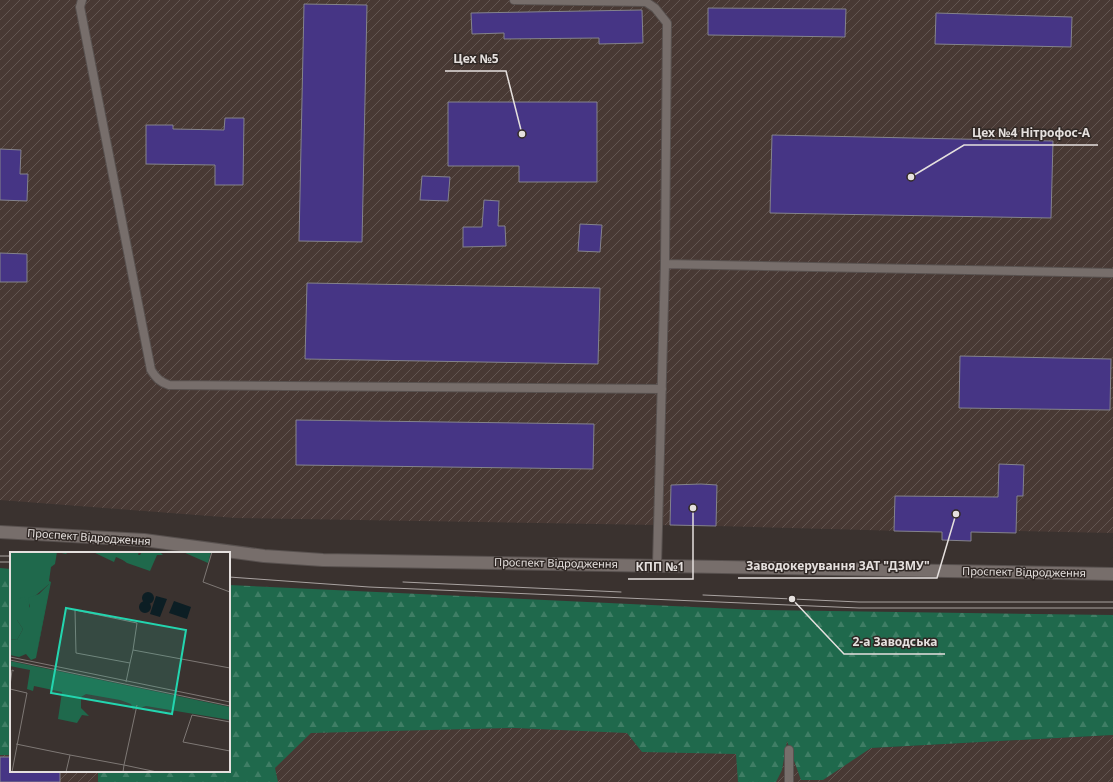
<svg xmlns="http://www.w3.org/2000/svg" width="1113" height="782" font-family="'Noto Sans',sans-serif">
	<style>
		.industrial { fill: url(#industrial-furrows) }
		.forest { fill: url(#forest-firs) }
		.building { fill: #463585; stroke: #84838c }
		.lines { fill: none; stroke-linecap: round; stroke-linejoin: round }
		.lane-casing { stroke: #58514f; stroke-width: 10 }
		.secondary-casing { stroke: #58514f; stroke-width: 14 }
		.lane { stroke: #776e6b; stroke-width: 8 }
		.secondary { stroke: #776e6b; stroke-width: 12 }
		.tram { stroke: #a9a3a1; stroke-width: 1 }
		.labels { text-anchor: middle; stroke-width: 3; stroke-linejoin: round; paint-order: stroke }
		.street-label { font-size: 11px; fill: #e5e0de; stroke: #302825 }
		.inset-road { fill: none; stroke: #7e7875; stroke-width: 1 }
		.view { fill: #23d5af; fill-opacity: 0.15; stroke: #23d5af; stroke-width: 2 }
		.inset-edge { fill: none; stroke: #e5e0de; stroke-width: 2 }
		.leader { fill: none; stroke: #e5e0de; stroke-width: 1.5 }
		.callout-dot { fill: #e5e0de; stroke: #302825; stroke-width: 1.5 }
		.callout-label { font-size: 12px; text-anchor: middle; font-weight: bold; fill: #e5e0de; stroke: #302825; stroke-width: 3; stroke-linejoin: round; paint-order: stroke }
	</style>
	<defs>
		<pattern id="industrial-furrows" width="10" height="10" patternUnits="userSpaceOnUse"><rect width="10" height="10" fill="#483934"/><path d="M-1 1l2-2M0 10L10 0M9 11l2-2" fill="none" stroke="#625551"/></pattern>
		<pattern id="forest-firs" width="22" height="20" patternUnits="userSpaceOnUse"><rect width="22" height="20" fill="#1f694c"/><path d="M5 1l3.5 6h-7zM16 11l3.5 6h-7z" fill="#3f7e65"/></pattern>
	</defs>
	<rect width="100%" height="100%" fill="#3a322f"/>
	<path class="industrial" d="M0 0H1113V533L1017 531 1016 533 971 532V541L942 540V532L716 526 236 518 0 500Z
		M0 644 11 645V771H229V659L871 748 1113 735V782H0Z"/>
	<path class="forest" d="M0 568 11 569V755H0Z
		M229 585 757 610 1113 615V735L871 748 823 780H801L787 741 782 770 776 782H738L736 754 642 752 627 733 515 728 311 733 275 768 278 782H98V771H229Z"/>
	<path class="building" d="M304 4 367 5 362 242 299 241Z
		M708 8 846 9 845 37 708 35Z
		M642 10 643 43 599 44V38L504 39V33L472 34 471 13Z
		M936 13 1072 17 1071 47 935 44Z
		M448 102H597V182H519V166H448Z
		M225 118H244L243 185H215V165L146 164V125H173V129L224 130Z
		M772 135 1053 141 1051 218 770 213Z
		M0 149 21 150 20 174H28L27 201 0 200Z
		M422 176 450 177 448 201 420 200Z
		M484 200 499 201 498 226H505L506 246 463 247V227H482Z
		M580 224 602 225 600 252 578 251Z
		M0 253 27 254V282H0Z
		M307 283 600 288 598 364 305 359Z
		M960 356 1111 359 1110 410 959 408Z
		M296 420 594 424 593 469 296 465Z
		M999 464 1024 465 1023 496H1017L1016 533 971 532V541L942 540V532L894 531 895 496 998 497Z
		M701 484 717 485 716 526 670 525 671 485Z
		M0 757H11V771H60V782H0Z"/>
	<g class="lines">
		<defs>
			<path id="lane" d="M82 0 80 7 151 370C156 378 160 382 169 385L662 389
				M514 0 646 2 655 8 667 23 665 264 657 565
				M665 264 1113 273
				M789 782V750"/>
			<path id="secondary" d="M0 532 144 540 264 556 323 560 1113 574"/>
		</defs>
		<use href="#lane" class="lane-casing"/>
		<use href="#secondary" class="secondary-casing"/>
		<use href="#lane" class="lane"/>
		<use href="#secondary" class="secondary"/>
		<path class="tram" d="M0 556H11
			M0 562H11
			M229 577 369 587 859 608H1113
			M403 582 621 592
			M703 595 859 602H1113"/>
	</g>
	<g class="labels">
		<g class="street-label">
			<text transform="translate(89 537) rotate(4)" y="4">Проспект Відродження</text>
			<text transform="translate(556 563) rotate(1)" y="4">Проспект Відродження</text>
			<text transform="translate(1024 572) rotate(1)" y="4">Проспект Відродження</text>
		</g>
	</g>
	<g transform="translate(10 552)">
		<rect width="220" height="220" fill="#3a322f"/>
		<path d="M0 0H58L56 2 47 0 45 12 41 15 39 29 41 30 26 106 39 32 25 44 19 51V56L16 50 7 53V68L13 77 7 88 0 87ZM83 0H129L124 13 106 5 104 10Z" fill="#1f694c"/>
		<path d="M102 0 130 3 132 0H150L153 3H147L140 19 117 11ZM173 0H201L198 11ZM40 31 26 106 21 108 16 102 9 105 0 103V87L7 88 13 77 7 68V48L14 44 20 56 18 46 29 42ZM0 109 220 155V168L136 154 130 156 126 155 123 158 121 152 110 148 76 142 71 145V156L79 164 72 163 67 171 48 167 52 140 24 134 23 139 17 137 20 118 0 114Z" fill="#1f694c"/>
		<path d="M132 46a6 6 0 1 1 12 0a6 6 0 1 1-12 0ZM146 44 157 47 150 65 140 62ZM164 49 181 55 177 67 159 61ZM129 55a6 6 0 1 1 12 0a6 6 0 1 1-12 0Z" fill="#0c1e24"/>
		<path class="inset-road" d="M202 0 193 30 220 40M123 98 220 116M0 105 220 150M0 108 220 154M116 130 120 111 123 98 127 71 65 58 66 101 120 111M0 134 2 118 4 119M0 137 17 141 2 220M127 153 114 213 147 220M220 170 182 163 173 190 220 199M6 192 60 203M56 220 60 203 114 213 113 220"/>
		<path class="view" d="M56 56 176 78 162 162 41 141Z"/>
		<rect width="220" height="220" class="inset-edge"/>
	</g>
	<path class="leader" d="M522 134L506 71H445M911 177L964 145H1098M956 514L937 578H738M693 508L693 579H628M792 599L844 654H945"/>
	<g class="callout-dot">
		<circle cx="522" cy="134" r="4"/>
		<circle cx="911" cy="177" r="4"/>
		<circle cx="956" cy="514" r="4"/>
		<circle cx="693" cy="508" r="4"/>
		<circle cx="792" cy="599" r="4"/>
	</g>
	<g class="callout-label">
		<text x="476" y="63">Цех №5</text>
		<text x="1031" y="137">Цех №4 Нітрофос-А</text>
		<text x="838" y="570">Заводокерування ЗАТ "ДЗМУ"</text>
		<text x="660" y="571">КПП №1</text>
		<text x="895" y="646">2-а Заводська</text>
	</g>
</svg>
